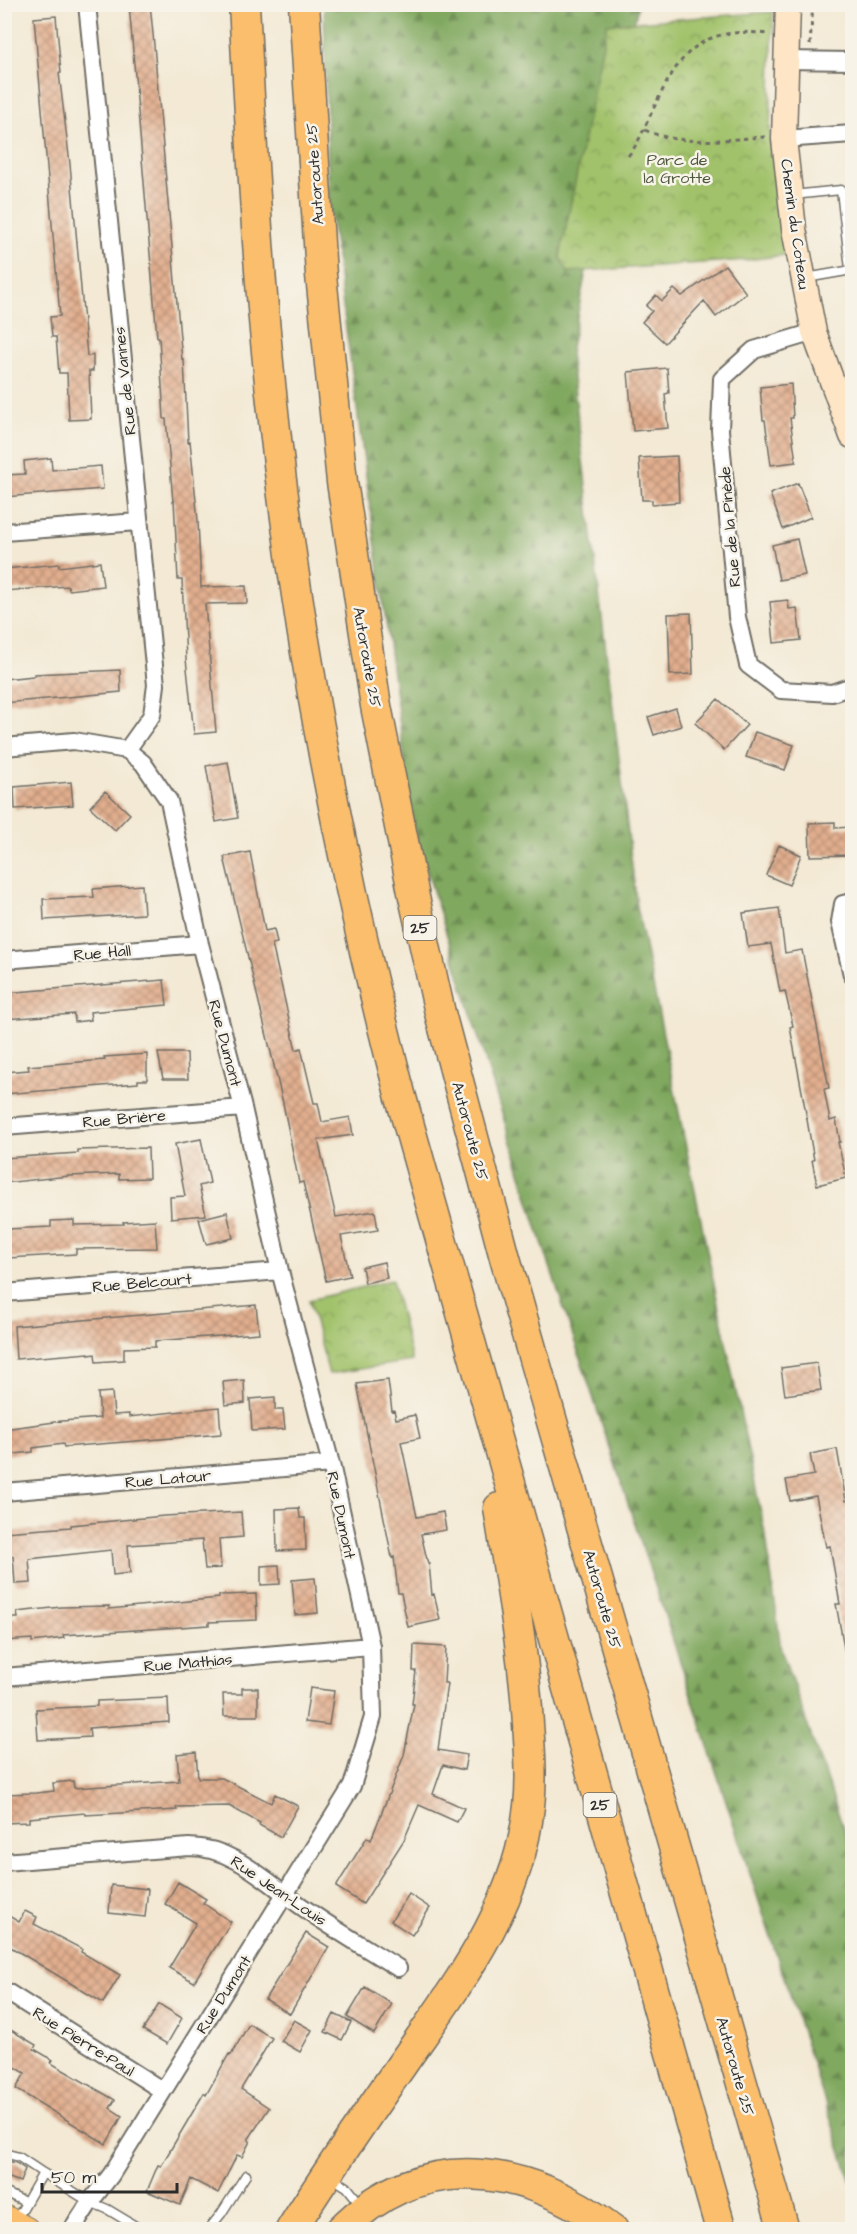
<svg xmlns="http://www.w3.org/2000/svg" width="857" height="2234" font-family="'Architects Daughter',sans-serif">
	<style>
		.forest { fill: url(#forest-firs); stroke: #566a45; stroke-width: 1.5 }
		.park { fill: url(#park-crowns); stroke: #66764b; stroke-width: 1.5 }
		.building { fill: url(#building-cross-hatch) }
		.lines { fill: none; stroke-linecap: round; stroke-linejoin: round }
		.lane-casing { stroke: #716e66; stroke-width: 11 }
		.street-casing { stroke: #716e66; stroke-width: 20 }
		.secondary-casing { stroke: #716e66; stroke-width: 27 }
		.primary-casing { stroke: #716e66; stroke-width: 28 }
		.highway-casing { stroke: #716e66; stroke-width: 33 }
		.path { stroke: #716e66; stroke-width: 3; stroke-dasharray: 4.5 4.5; stroke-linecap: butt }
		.lane { stroke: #fff; stroke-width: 8 }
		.street { stroke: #fff; stroke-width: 16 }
		.secondary { stroke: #fde5c5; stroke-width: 24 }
		.primary { stroke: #fabe6d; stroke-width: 26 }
		.highway { stroke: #fabe6d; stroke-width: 30 }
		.labels { text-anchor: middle; stroke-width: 5; stroke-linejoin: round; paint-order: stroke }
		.shield { fill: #f7f3e8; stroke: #686764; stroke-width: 1.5 }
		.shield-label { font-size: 15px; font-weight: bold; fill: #2b2b2b }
		.park-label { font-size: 16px; fill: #4e583e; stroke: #f7f3e8 }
		.street-label { font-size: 16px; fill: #2b2b2b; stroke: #f7f3e8 }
	</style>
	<defs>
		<pattern id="forest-firs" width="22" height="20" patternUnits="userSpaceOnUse" patternTransform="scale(1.5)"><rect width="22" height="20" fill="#80a85f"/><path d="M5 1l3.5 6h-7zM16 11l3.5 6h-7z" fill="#69894f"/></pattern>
		<pattern id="park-crowns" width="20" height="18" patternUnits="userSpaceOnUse" patternTransform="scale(1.5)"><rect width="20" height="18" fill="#a1c26b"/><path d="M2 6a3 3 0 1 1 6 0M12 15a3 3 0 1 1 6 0" fill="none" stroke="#839e58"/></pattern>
		<pattern id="building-cross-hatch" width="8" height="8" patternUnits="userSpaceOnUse" patternTransform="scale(1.5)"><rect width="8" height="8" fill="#e2af8f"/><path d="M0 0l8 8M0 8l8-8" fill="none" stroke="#b78f75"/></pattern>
	</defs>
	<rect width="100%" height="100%" fill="#f7f3e8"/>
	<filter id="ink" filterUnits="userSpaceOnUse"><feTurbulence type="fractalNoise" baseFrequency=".0167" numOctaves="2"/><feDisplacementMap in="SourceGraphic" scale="12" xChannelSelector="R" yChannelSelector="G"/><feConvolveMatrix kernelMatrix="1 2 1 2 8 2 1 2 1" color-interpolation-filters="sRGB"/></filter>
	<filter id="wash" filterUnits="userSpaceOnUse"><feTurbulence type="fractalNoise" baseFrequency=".008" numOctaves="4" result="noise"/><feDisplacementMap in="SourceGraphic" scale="24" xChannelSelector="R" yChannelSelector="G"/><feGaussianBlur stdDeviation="1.35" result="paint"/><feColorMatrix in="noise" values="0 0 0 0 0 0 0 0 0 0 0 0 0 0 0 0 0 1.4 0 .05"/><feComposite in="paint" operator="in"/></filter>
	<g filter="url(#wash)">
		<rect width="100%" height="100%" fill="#f3e9d4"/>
		<path class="forest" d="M324 5H638L570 353 637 907 767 1543 781 1649 852 1853V2184L538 1230 414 829 329 203Z"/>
		<path class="park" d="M773 12 770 136 784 255 747 260 568 272 560 257 607 24Z
			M392 1280 412 1361 329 1374 309 1300Z"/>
		<g id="blocks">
			<path class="building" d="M129 4H150L153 34 182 360H184L188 442 190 441 198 521 201 587 246 586 247 603 205 604 216 732 194 734 186 659 182 580H178L174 500 173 501 166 419H164L159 337H157Z
				M56 16 61 73H59L70 164 87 356 93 355V371H89L91 419 69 420 67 373H59L56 337H52L50 317 60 316 34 18Z
				M725 265 746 293 716 317 704 301 665 343 642 322 652 311 646 306 656 295 662 301 674 289 682 296Z
				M667 368 669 393 665 394 668 428 633 431 628 372Z
				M791 384 793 418H790L796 462 771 465 765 420H763L760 387Z
				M677 456 679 502 652 504V500H642L639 458Z
				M51 458 52 470 101 466 103 489 4 497V475L25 474 24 461Z
				M798 483 811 517 783 529 770 494Z
				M797 539 805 575 779 580 772 545Z
				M100 562 103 586 69 590 68 586 4 591V569L59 564V567Z
				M788 600 789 609 797 608 801 640 774 643 770 602Z
				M691 613 693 674 670 675 668 614Z
				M120 670 121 692 4 703V679L34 676V674Z
				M718 699 747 725 724 750 695 723Z
				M676 708 681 726 654 735 648 717Z
				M755 732 794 745 785 770 746 757Z
				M228 762 238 818 216 822 206 766Z
				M71 782 73 805 15 809 14 787Z
				M105 791 130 814 115 830 90 807Z
				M835 822V828L852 827V855L810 856 809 823Z
				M779 845 801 855 789 885 766 875Z
				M250 852 265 931 274 929 277 943 272 944 296 1050 301 1048 314 1103H318L322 1122 350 1117 353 1135 318 1140 336 1217 375 1211 378 1230 341 1236 350 1276 326 1281 303 1182 299 1183 283 1103 224 857Z
				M142 885 144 914 44 920 43 899 94 897 93 889Z
				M779 908 785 953 802 950 829 1088 824 1089 830 1121 836 1119 840 1142H838L846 1178 817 1185 812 1160H814L805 1108 790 1027 793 1026 785 991 780 992 771 944 748 947 743 913Z
				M164 980 167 1005 90 1012 91 1020 75 1022 74 1014 4 1019V993Z
				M158 1053H187L188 1079H163Z
				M147 1054V1080H138V1083L4 1094V1072L29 1070 28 1066 105 1060 104 1057Z
				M201 1139 210 1183 199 1186 206 1215 171 1218 170 1197 185 1196 175 1144Z
				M148 1148 149 1178 119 1179V1174L69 1176 4 1183V1158L78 1153V1150Z
				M227 1212 233 1238 206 1244 199 1219Z
				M74 1220V1225L124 1224 123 1222 155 1220 157 1248 76 1249V1254L8 1258 7 1229 51 1227V1221Z
				M384 1262 387 1278 365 1283 362 1267Z
				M256 1305 259 1333 155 1341V1347L124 1348V1360L96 1362 95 1354 89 1355V1353L16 1359 14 1326Z
				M817 1363 821 1390 785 1395 781 1368Z
				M244 1380 245 1403 225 1405 223 1382Z
				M388 1380 392 1411 394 1410 396 1419 415 1415 420 1438 401 1442 417 1517 443 1512 446 1530 421 1534 428 1564H429L432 1595 434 1594 440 1620 408 1627 401 1593H398L394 1557 392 1558 357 1384Z
				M112 1392 114 1415 129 1414V1417L219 1407 221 1434 64 1447 63 1444 33 1448V1452L4 1455V1429L62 1421 100 1418 98 1393Z
				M275 1397V1410H283L285 1429 252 1431 250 1399Z
				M837 1449 846 1501 852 1500V1652L845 1653 836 1604H840L830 1546 826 1547 816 1496 790 1501 786 1480 814 1475 810 1454Z
				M299 1508 300 1518H305L306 1550 277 1551 276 1509Z
				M241 1512 243 1537 219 1539 221 1568 205 1569 202 1540 128 1545 130 1573 113 1575 111 1550 29 1559 31 1583 15 1584 13 1556H4V1532L71 1527V1525L164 1516Z
				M279 1565 280 1584 261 1585V1566Z
				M315 1578 318 1613 295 1615 292 1580Z
				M256 1594 257 1620 209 1622V1625L63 1635 64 1638 32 1642V1639L4 1641V1618H18L17 1612 61 1607 109 1606V1609L219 1598V1595Z
				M414 1645 446 1647 444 1683H447L438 1750 467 1755 464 1770 443 1765 433 1794 464 1808 457 1822 419 1805 404 1840 363 1904 336 1887 367 1837 371 1840 404 1755 414 1704H412L416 1671H413Z
				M242 1688H258V1716H224L223 1694H242Z
				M310 1688 334 1691 329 1725 305 1722Z
				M168 1698 169 1722 89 1728 90 1737 38 1740 36 1709 97 1706V1701Z
				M196 1752 198 1778H222L271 1803 275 1794 298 1806 281 1837 259 1825 260 1823 229 1806 176 1807 177 1810 85 1815V1813L29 1818V1822L4 1823V1794L36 1793 54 1791 53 1783 73 1781 74 1788 179 1781 177 1754Z
				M178 1882 206 1899 203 1903 231 1922 194 1982 169 1968 196 1923 165 1904Z
				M111 1885 148 1889 145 1917 109 1913Z
				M409 1894 430 1908 412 1935 391 1921Z
				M25 1911 37 1917 34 1924 82 1949 81 1952 120 1975 103 2003 4 1943V1913L19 1922Z
				M306 1933 329 1947 290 2014 265 1999Z
				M365 1987 392 2004 374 2034 347 2017Z
				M159 2004 182 2018 167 2044 143 2030Z
				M334 2014 351 2022 342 2040 325 2032Z
				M294 2020 312 2030 300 2052 281 2041Z
				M249 2024 272 2038 241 2089 269 2108 248 2140 250 2141 242 2157 237 2155 218 2193 191 2179 180 2205 147 2191 158 2165 161 2166 204 2093 206 2095 229 2054 231 2055Z
				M4 2026 36 2045 34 2049 53 2060 51 2063 115 2100 110 2108 122 2116 106 2144 16 2089 25 2073 4 2060Z
				M4 2160 16 2163 25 2169 20 2182 4 2176Z"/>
		</g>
	</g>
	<g filter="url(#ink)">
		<use href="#blocks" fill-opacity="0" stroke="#716e66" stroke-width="1.5"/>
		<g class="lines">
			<defs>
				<path id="lane" d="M793 195 841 190 850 269
					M806 278 852 270
					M4 2153 19 2157 43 2173
					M331 2177 347 2187 363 2207
					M4 2192 25 2202
					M15 2222 43 2173 90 2202 107 2209 142 2230
					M208 2230 221 2214 246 2175"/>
				<path id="street" d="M87 4 156 685 152 715 127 750
					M785 60 852 61
					M784 139 852 134
					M814 332 754 350 722 379 720 430 737 617 748 665 781 690 832 693 852 686
					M4 532 138 522
					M4 747 74 741 127 750
					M852 902 843 904 840 922 852 975
					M4 960 200 944
					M4 1127 243 1108
					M4 1293 280 1271
					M4 1492 331 1464
					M4 1677 371 1646
					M4 1862 189 1847C233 1847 267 1882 301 1906 332 1928 366 1948 398 1968
					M4 1990 163 2091
					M72 2230 90 2202 111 2175 352 1786 373 1717 371 1646 331 1464 280 1271 243 1108 200 944 169 801 143 763 127 750"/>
				<path id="secondary" d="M788 4 784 139 794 229 814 332 852 436"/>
				<path id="primary" d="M4 2218 26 2230"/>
				<path id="highway" d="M244 4C250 113 255 222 265 331 288 589 335 844 400 1094L721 2230
					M304 4 321 275 342 482 376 706 414 897 440 1013 505 1258 784 2230
					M291 2230C327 2172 366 2116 405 2060 460 1981 519 1904 529 1806 532 1779 530 1751 528 1724 524 1652 510 1580 499 1508
					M341 2230C422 2147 528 2165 613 2230"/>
			</defs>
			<use href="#lane" class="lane-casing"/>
			<use href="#street" class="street-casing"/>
			<use href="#secondary" class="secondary-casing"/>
			<use href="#primary" class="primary-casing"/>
			<use href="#highway" class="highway-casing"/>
			<path class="path" d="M810 45 813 4
				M645 130C682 147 726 139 765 137
				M628 156C638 144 642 133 648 120 676 61 693 24 768 34"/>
			<use href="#lane" class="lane"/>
			<use href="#street" class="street"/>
			<use href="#secondary" class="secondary"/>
			<use href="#primary" class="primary"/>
			<use href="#highway" class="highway"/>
		</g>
	</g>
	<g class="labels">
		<g class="shield">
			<rect x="403.5" y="916" width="33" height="24" rx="4.5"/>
			<rect x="583.5" y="1793" width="33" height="24" rx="4.5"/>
		</g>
		<g class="shield-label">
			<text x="420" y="933">25</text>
			<text x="600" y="1810">25</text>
		</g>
		<g class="park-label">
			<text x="677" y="165">Parc de<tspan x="677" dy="18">la Grotte</tspan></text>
		</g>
		<g class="street-label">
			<text transform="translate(314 174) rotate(-94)" y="6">Autoroute 25</text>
			<text transform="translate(796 224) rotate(82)" y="6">Chemin du Coteau</text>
			<text transform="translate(124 381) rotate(-96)" y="6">Rue de Vannes</text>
			<text transform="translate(729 527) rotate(-95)" y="6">Rue de la Pinède</text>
			<text transform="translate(368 657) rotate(80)" y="6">Autoroute 25</text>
			<text transform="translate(102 952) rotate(-5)" y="6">Rue Hall</text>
			<text transform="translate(226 1043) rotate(75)" y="6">Rue Dumont</text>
			<text transform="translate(124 1118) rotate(-5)" y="6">Rue Brière</text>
			<text transform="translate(471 1131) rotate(75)" y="6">Autoroute 25</text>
			<text transform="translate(142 1282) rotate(-5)" y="6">Rue Belcourt</text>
			<text transform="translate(168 1478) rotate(-5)" y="6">Rue Latour</text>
			<text transform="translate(342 1515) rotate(78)" y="6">Rue Dumont</text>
			<text transform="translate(603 1599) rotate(74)" y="6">Autoroute 25</text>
			<text transform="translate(188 1662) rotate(-5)" y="6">Rue Mathias</text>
			<text transform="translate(279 1890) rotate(34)" y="6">Rue Jean-Louis</text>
			<text transform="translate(223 1994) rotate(-58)" y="6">Rue Dumont</text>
			<text transform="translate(84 2041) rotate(32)" y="6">Rue Pierre-Paul</text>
			<text transform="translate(736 2066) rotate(74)" y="6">Autoroute 25</text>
		</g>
	</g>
	<rect width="857" height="2234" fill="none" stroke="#f7f3e8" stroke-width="24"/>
	<path d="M42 2183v9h135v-9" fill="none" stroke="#2b2b2b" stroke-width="3"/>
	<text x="51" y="2183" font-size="18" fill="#2b2b2b" stroke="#f7f3e8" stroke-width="4.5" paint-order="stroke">50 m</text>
</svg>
